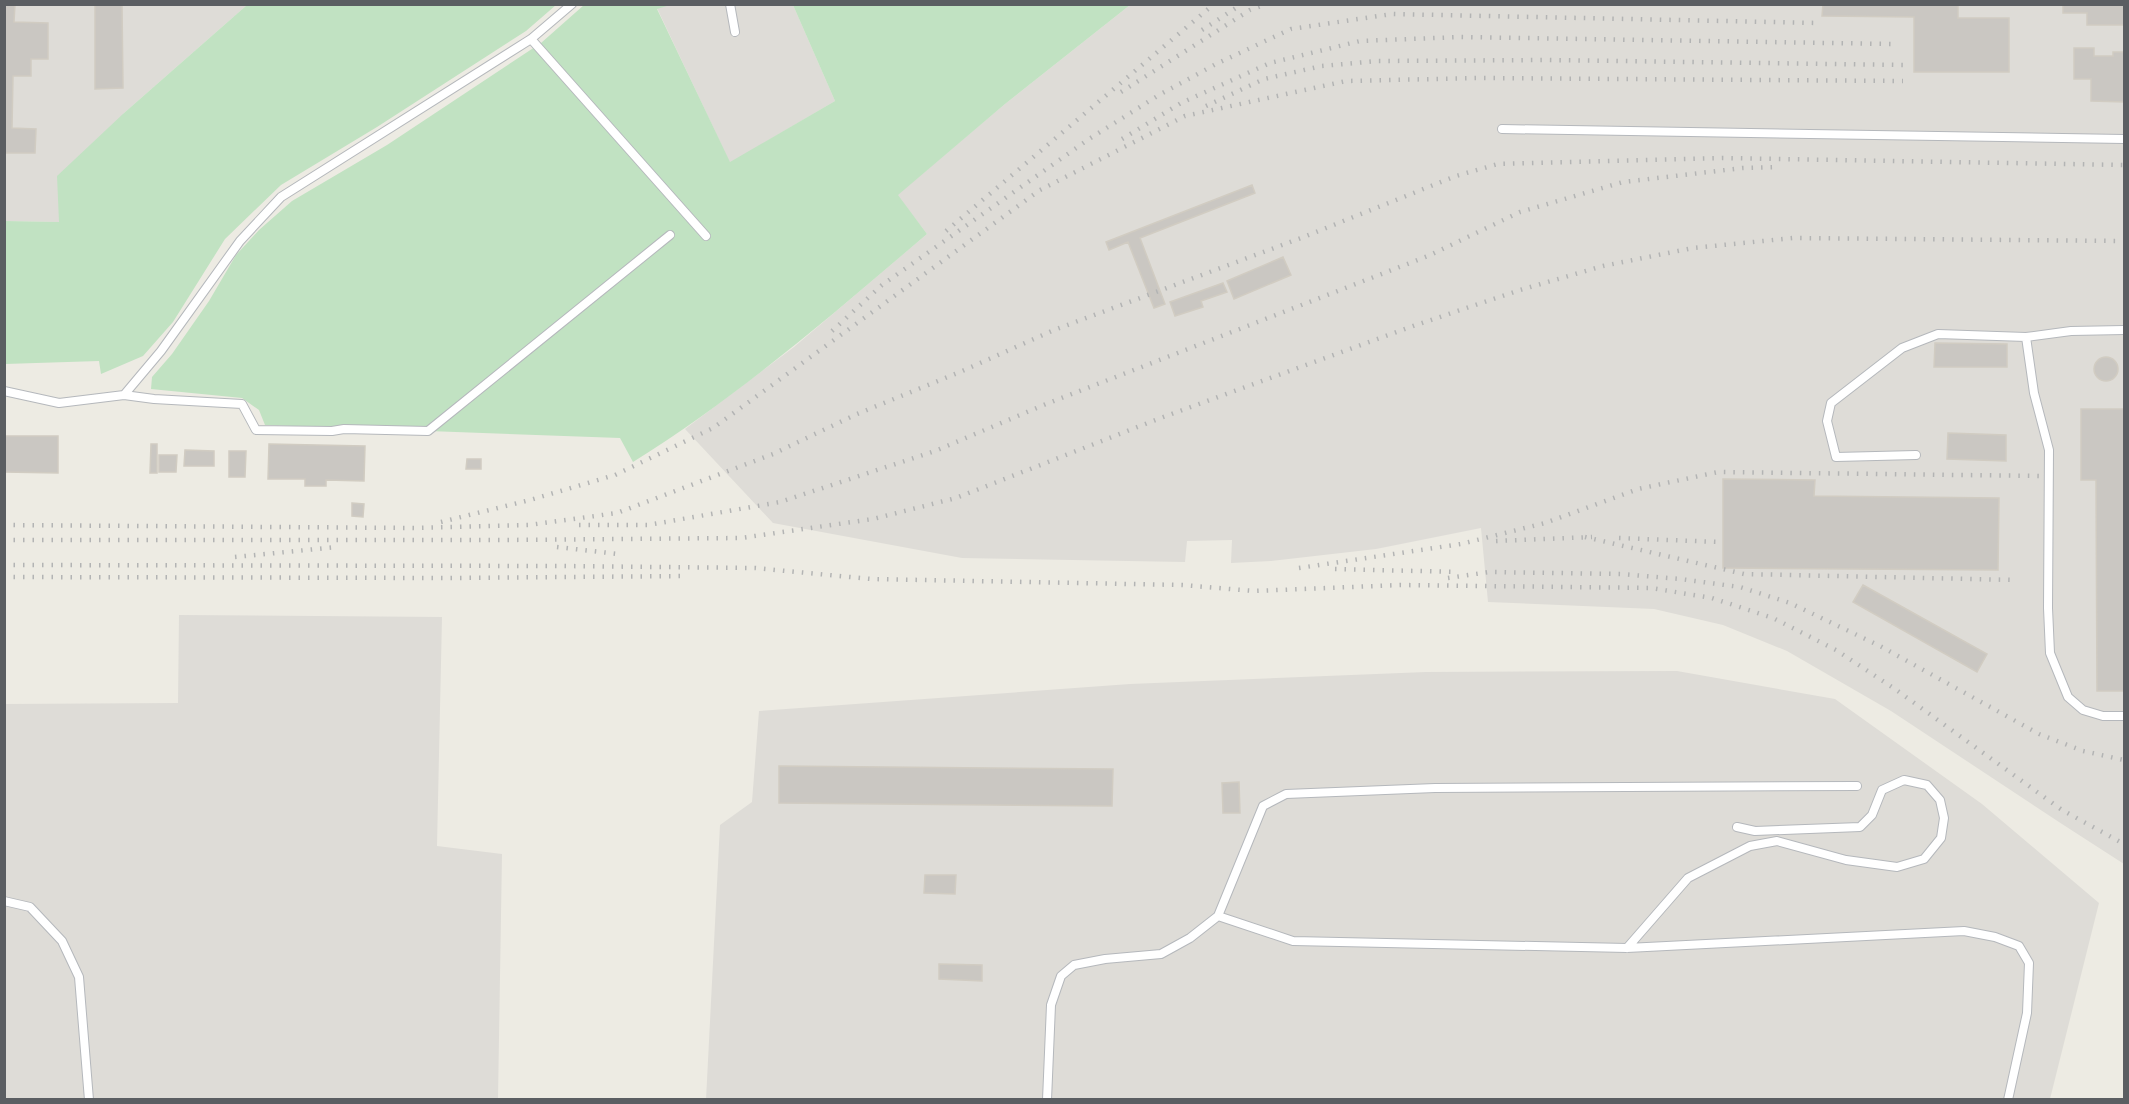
<svg xmlns="http://www.w3.org/2000/svg" width="2129" height="1104" font-family="'IBM Plex Sans',sans-serif">
	<style>
		.industrial { fill: #dedcd7 }
		.green { fill: #c1e2c2 }
		.building { fill: #cac7c2; stroke: #d1ccc2; stroke-width: 1.5 }
		.lines { fill: none; stroke-linecap: round; stroke-linejoin: round }
		.service-casing { stroke: #b5b8bc; stroke-width: 10 }
		.service { stroke: #fff; stroke-width: 8 }
		.rail { stroke: #b3b4b4; stroke-width: 4.5; stroke-dasharray: 1.5 8; stroke-linecap: butt }
	</style>
	<rect width="100%" height="100%" fill="#edebe3"/>
	<path class="industrial" d="M670 4 793 5 835 101 730 163 657 8Z
		M5 5H247L124 113 59 222 5 221Z
		M1130 5H2124V864L2062 824 1891 711 1787 651 1723 625 1654 609 1488 602 1481 528 1376 549 1271 561 1231 563 1232 540 1187 541 1185 562 962 558 773 523 685 429 794 347 927 234 897 195 1005 104Z
		M179 615 442 617 437 846 502 854 498 1099H5L4 704 178 703Z
		M1677 671 1835 699 1982 804 2099 903 2050 1099 706 1100 720 825 752 802 759 711 1130 684 1426 672Z"/>
	<path class="green" d="M247 5H556L526 31 377 127 281 185 225 239 173 322 143 356 101 374 99 361 5 364V221L59 222 57 176 124 113Z
		M584 5H670L657 9 730 162 835 101 793 5H1130L1005 104 898 195 927 234C832 315 739 396 633 462L620 438 265 425 259 410 242 398 151 389 152 377 172 354 209 301 236 255 259 230 292 201 387 145 541 43Z"/>
	<path class="building" d="M4 4H15L14 22 48 23V59H31V76H13L12 128 36 129 35 153H4Z
		M95 4H122L123 88 95 89Z
		M1823 4H1958V18H2009V72H1914V17L1822 16Z
		M2063 4H2124V25H2087V13H2063Z
		M2074 48H2094V56H2113V52H2124V102L2091 101V79H2074Z
		M1252 185 1255 193 1140 238 1165 304 1154 308 1128 242 1109 250 1106 242Z
		M1283 257 1291 275 1234 299 1227 281Z
		M1223 283 1227 292 1201 301 1203 307 1175 316 1170 302Z
		M1935 343 2007 344V367H1934Z
		M2094 369a12 12 0 1 1 24 0a12 12 0 1 1-24 0Z
		M2081 409H2124V691H2097L2096 480H2081Z
		M1948 433 2006 435V461L1947 459Z
		M4 436H58V473L4 472Z
		M151 444H157V473H150Z
		M269 444 365 446 364 481 326 480V486H305V479H268Z
		M185 450 214 451V466H184Z
		M229 451H246L245 477H229Z
		M159 455H177L176 472H159Z
		M467 459H481V469H466Z
		M1723 479 1815 480 1814 496 1999 498 1998 570 1723 568Z
		M352 503 364 504 363 517 352 516Z
		M1863 585 1987 654 1977 672 1853 602Z
		M779 766 1113 769 1112 806 779 803Z
		M1239 782 1240 813H1223L1222 783Z
		M925 875H956L955 894 924 893Z
		M939 964 982 965V981L939 979Z"/>
	<g class="lines">
		<defs>
			<path id="service" d="M730 4 735 32
				M531 39 706 236
				M1502 129 2124 139
				M2026 337 2034 393 2049 450 2048 608 2050 653 2068 697 2083 710 2103 716H2124
				M4 391 59 403 124 395 161 351 240 241 281 197 531 39 572 4
				M124 395 154 399 242 404 256 430 332 431 344 429 428 431 670 235
				M1916 455 1836 457 1827 421 1831 403 1902 348 1938 334 2026 337 2071 331 2124 330
				M4 901 30 907 62 941 79 977 89 1100
				M1218 916 1293 941 1627 948 1964 931 1995 937 2019 946 2029 963 2027 1013 2008 1100
				M1627 948 1688 878 1750 846 1777 841 1846 860 1897 867 1924 859 1941 838 1944 818 1940 800 1927 785 1904 780 1882 790 1872 815 1860 827 1755 831 1737 827
				M1047 1100 1051 1005 1061 976 1074 965 1105 959 1161 954 1190 938 1218 916 1263 806 1286 794 1435 788 1857 786"/>
		</defs>
		<use href="#service" class="service-casing"/>
		<use href="#service" class="service"/>
		<path class="rail" d="M1202 30 1242 4
			M1121 92 1250 10 1267 4
			M1206 106 1264 79 1322 66 1377 61 1548 60 1903 65
			M1122 139 1181 103 1270 63 1360 41 1461 37 1891 44
			M946 231 1214 4
			M832 331 882 285 1089 139 1159 95 1216 64 1291 29 1392 14 1818 23
			M441 522 530 500 615 475 713 428 1040 190 1185 116 1346 81 1480 78 1903 81
			M4 525 414 528 529 525 617 513 773 454 857 414 960 372 1054 330 1301 238 1456 176 1498 164 1722 158 2124 165
			M579 525H648L780 502 935 451 1046 404 1428 256 1520 212 1623 182 1743 168 1779 167
			M1585 537 1744 574 2016 580
			M1619 538 1720 542
			M4 540H503L741 538 873 519 956 498 1158 419 1416 325 1520 290 1603 266 1693 248 1793 238 2124 241
			M1496 541 1592 537
			M557 547 618 554
			M235 557 337 547
			M4 565 562 566 755 568 871 579 1182 585 1254 591 1400 585 1651 588 1712 598 1773 618 1836 650 1895 689 2062 810 2124 844
			M1299 568 1461 544 1545 523 1638 489 1718 472 2042 476
			M1335 569 1458 572
			M4 577 448 578 688 576
			M1448 578 1489 572 1621 574 1680 579 1740 587 1790 603 1880 646 2039 734 2083 751 2124 760"/>
	</g>
	<rect width="2129" height="1104" fill="none" stroke="#5b5e62" stroke-width="12"/>
</svg>
